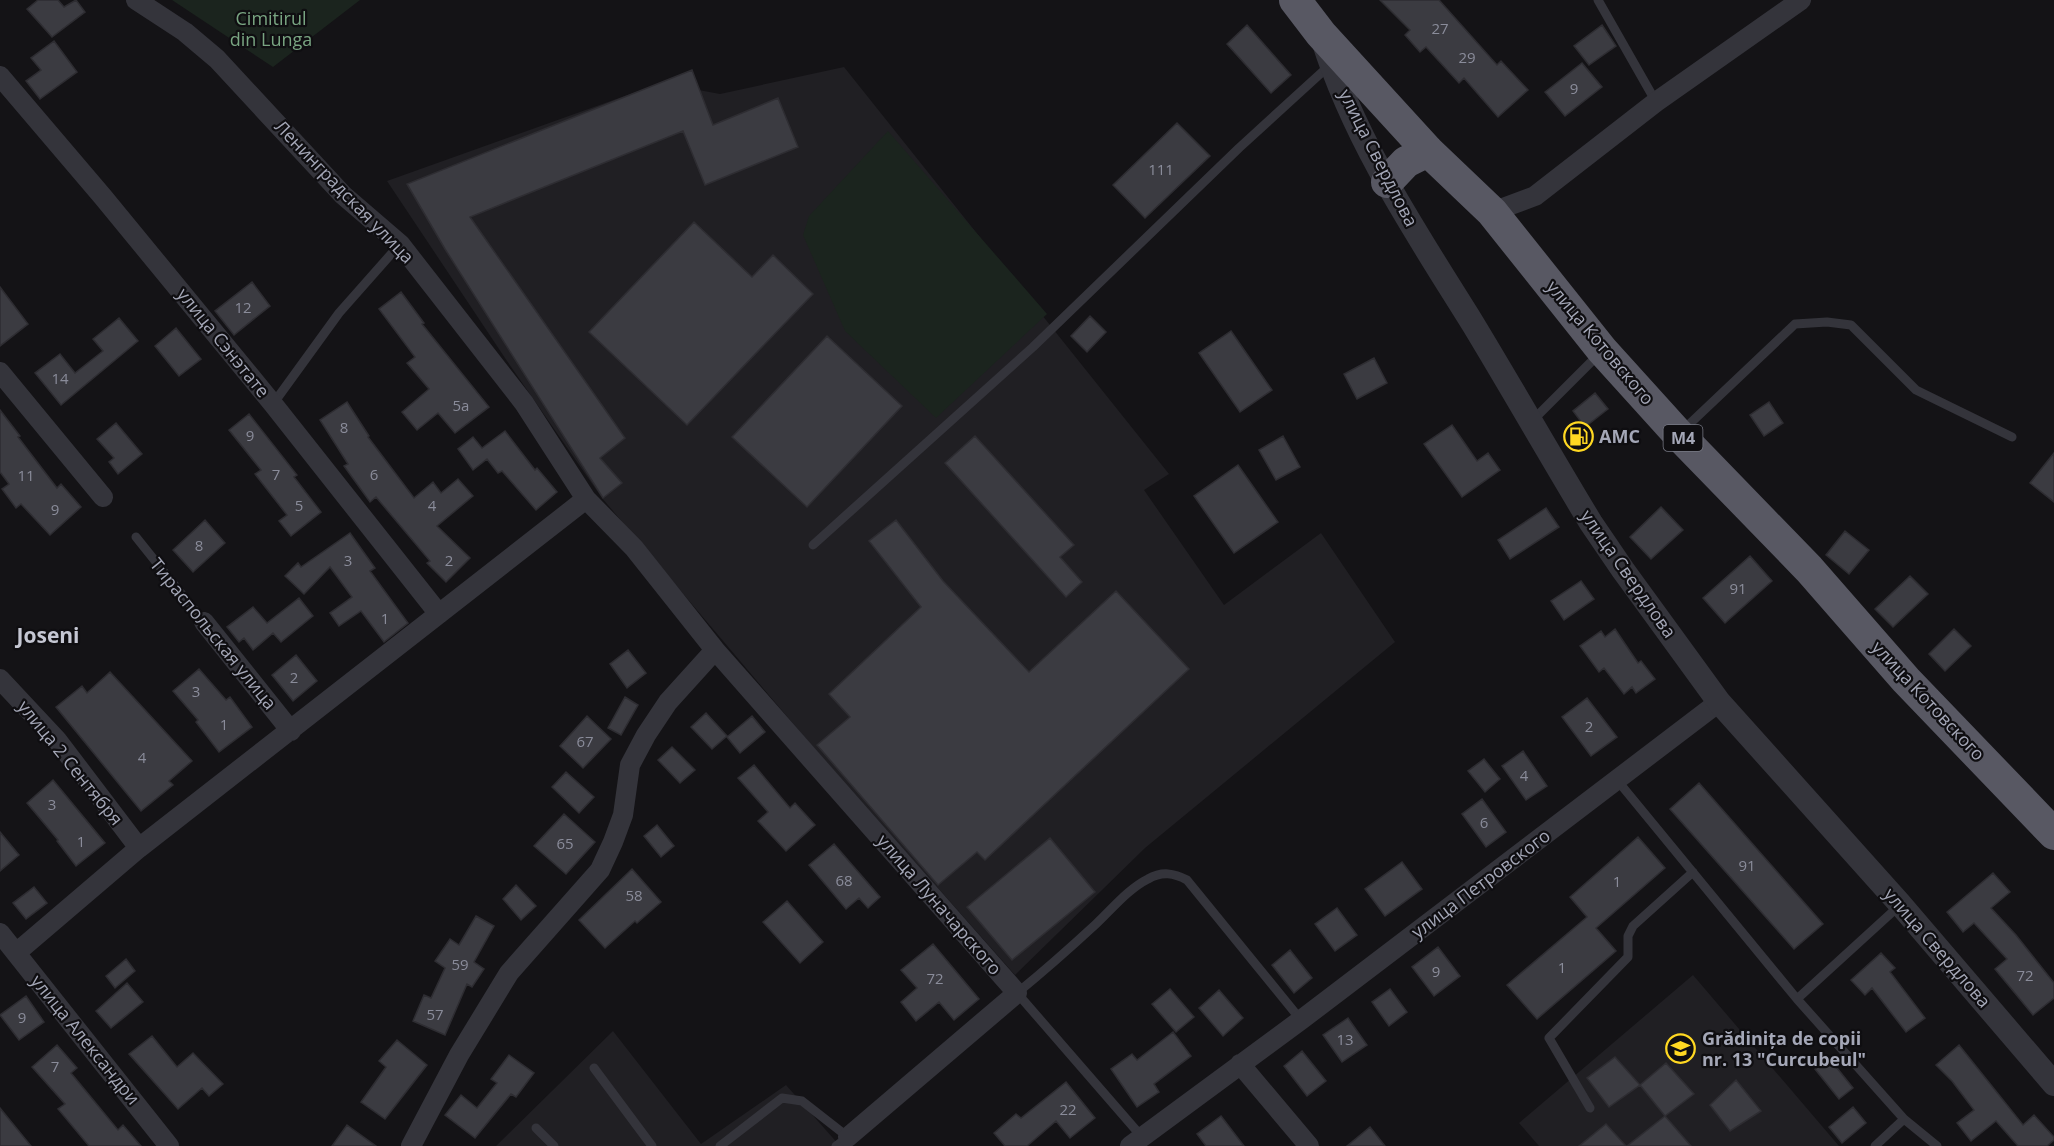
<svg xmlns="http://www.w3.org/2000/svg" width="2054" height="1146" font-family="'Open Sans',sans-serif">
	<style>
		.built { fill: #201f23 }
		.green { fill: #1b241e }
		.building { fill: #3b3b41; stroke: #2e2d32; stroke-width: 1.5 }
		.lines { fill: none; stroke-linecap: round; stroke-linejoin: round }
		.service { stroke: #34343b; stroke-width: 9 }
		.minor { stroke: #34343b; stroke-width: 20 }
		.tertiary { stroke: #34343b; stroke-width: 24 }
		.trunk { stroke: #585863; stroke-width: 32 }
		.labels { text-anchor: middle; stroke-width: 4.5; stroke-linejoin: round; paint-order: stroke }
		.number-label { font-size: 15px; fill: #8a8c9a }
		.shield { fill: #0f0e11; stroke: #777985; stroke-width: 1.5 }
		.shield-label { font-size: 16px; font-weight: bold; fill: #a4a7b7 }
		.park-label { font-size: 18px; fill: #79a582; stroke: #0f0e11 }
		.street-label { font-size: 18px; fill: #a4a7b7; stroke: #0f0e11 }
		.poi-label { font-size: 18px; font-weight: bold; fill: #a4a7b7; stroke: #0f0e11; text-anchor: start }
		.quarter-label { font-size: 21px; font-weight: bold; fill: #c5c7d3; stroke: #0f0e11 }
	</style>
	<rect width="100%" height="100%" fill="#141316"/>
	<path class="built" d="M844 67 1169 474 1144 490 1224 605 1321 533 1395 642 1145 848 1015 975 807 740 602 498 507 361 387 181 661 83 720 94Z
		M1693 975 1839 1146H1539L1519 1123Z
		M613 1031 701 1144 786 1085 840 1146H496Z"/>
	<path class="green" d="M172 0H360L273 67Z
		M888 131 1047 314 936 418 845 331 803 235 809 216Z"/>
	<path class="building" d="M38 0H58L64 7 76 0 85 12 52 37 27 9Z
		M1380 0H1439L1497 65 1501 61 1528 90 1498 117 1464 78 1459 83 1426 47 1420 52 1405 35 1410 30Z
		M1247 25 1291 75 1271 93 1227 44Z
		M1602 25 1616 46 1589 65 1574 46Z
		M54 41 77 72 40 99 26 81 41 70 31 58Z
		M1582 63 1602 87 1565 116 1545 92Z
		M692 70 713 125 778 98 798 147 705 185 683 131 470 217 625 438 600 458 622 483 603 498 445 249 407 184Z
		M1177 123 1210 156 1145 218 1113 185Z
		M694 222 752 277 773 255 813 294 687 425 589 332Z
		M252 282 270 306 234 335 215 311Z
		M0 287 28 324 0 346Z
		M401 292 424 323 422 324 489 407 455 433 438 413 417 430 402 412 429 389 407 363 415 357 379 309Z
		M1090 316 1106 332 1087 352 1071 336Z
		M119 318 138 341 61 405 35 373 60 354 75 373 103 351 93 339Z
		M176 328 201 359 179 376 155 346Z
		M1231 331 1272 390 1240 412 1199 353Z
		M827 336 902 406 807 507 732 437Z
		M1374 358 1387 383 1357 399 1344 374Z
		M1595 393 1608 409 1585 427 1573 411Z
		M347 402 369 436 368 437 414 498 433 482 441 493 458 479 473 496 437 526 470 558 446 582 427 563 430 561 376 497 370 502 344 466 348 464 320 420Z
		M1769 402 1783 423 1764 436 1750 415Z
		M0 410 20 436 18 437 57 488 61 484 81 507 50 535 21 504 16 508 2 489 9 484 0 472Z
		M249 414 297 475 294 477 321 512 291 536 279 521 287 515 255 474 261 470 229 430Z
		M116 423 142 454 118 474 109 462 114 458 97 439Z
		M1452 425 1477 461 1488 453 1500 470 1462 497 1424 444Z
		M505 431 535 470 537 468 557 492 536 510 502 471 498 473 487 459 473 470 458 449 473 437 482 448Z
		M975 436 1074 545 1060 557 1082 582 1066 597 945 463Z
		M1283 436 1300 467 1276 480 1259 450Z
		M2054 453V502L2030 483Z
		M1238 465 1278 522 1234 553 1194 496Z
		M1661 507 1683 530 1651 559 1630 537Z
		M1546 508 1559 527 1510 559 1498 540Z
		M205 520 225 543 193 572 173 550Z
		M896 520 943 581 1029 672 1116 591 1189 669 985 860 977 852 938 885 817 745 850 717 829 694 921 607 869 541Z
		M1845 531 1869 550 1849 574 1826 555Z
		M350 533 375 568 370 571 408 623 384 642 361 611 339 626 330 613 352 597 330 567 304 594 285 576 298 563 301 567Z
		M1750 556 1772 581 1725 623 1703 598Z
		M1910 576 1928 594 1893 627 1875 609Z
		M1581 581 1594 599 1564 620 1551 601Z
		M299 598 313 616 281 642 273 633 253 650 244 638 239 642 227 627 253 607 267 623Z
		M1615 629 1638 663 1641 661 1655 679 1636 693 1632 687 1624 694 1604 668 1599 672 1580 646 1601 631 1605 637Z
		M1954 629 1971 646 1945 671 1929 654Z
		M628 650 646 673 627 688 610 664Z
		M296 655 317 681 293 701 272 675Z
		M199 669 226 700 230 697 252 727 219 752 196 722 198 720 173 691Z
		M110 672 192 761 169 781 173 785 141 811 56 707 82 686 87 693Z
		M625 697 638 705 621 735 608 728Z
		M1587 698 1617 737 1591 756 1562 717Z
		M706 713 727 736 712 749 691 727Z
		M587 716 611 739 583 768 560 746Z
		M752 716 765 732 740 753 727 737Z
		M672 747 695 770 680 783 658 760Z
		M1523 751 1547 786 1526 800 1502 766Z
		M1484 759 1500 779 1485 792 1468 771Z
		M754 765 790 808 795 803 815 825 786 851 758 821 768 812 738 778Z
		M566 772 594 797 579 813 552 787Z
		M53 780 105 843 76 866 57 841 58 840 27 803Z
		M1699 783 1823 924 1794 949 1670 809Z
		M1482 799 1506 832 1486 847 1462 814Z
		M564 814 595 842 566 874 534 846Z
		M657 825 674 846 661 857 644 836Z
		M0 832 19 855 0 871Z
		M1638 837 1665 868 1596 928 1616 951 1537 1019 1507 985 1587 917 1570 897Z
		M1050 838 1095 892 1012 960 967 907Z
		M834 844 880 897 868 908 859 898 846 909 809 865Z
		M1402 862 1422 889 1385 916 1365 889Z
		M632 869 661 902 637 923 635 921 605 948 579 920Z
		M1993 873 2010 892 1991 908 2016 935 2054 983V998L2033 1015 1995 969 2007 959 1974 923 1963 932 1947 912Z
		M516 885 536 906 521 920 503 899Z
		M34 887 47 903 26 919 13 903Z
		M787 901 823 942 800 963 763 922Z
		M1337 908 1357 935 1335 951 1315 924Z
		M476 916 494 926 474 962 484 969 472 987 467 984 445 1035 413 1021 424 995 431 998 445 968 435 961 450 939 459 945Z
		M933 944 979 999 954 1020 939 1002 916 1021 901 1002 917 988 901 970Z
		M1438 947 1460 976 1434 996 1412 967Z
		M1290 950 1312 978 1294 993 1272 965Z
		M1881 953 1895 968 1890 972 1925 1018 1906 1032 1872 988 1865 995 1851 980Z
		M126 959 135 971 115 988 106 976Z
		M127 983 143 1002 111 1028 96 1011Z
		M1170 989 1194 1017 1176 1032 1152 1004Z
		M1390 989 1407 1012 1389 1026 1372 1002Z
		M1219 990 1243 1018 1223 1036 1199 1008Z
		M26 996 44 1022 19 1040 0 1015Z
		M1348 1018 1367 1045 1342 1062 1323 1035Z
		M1173 1032 1191 1056 1154 1084 1159 1092 1137 1107 1111 1069 1132 1054 1137 1060Z
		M152 1036 177 1067 193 1053 223 1084 209 1096 202 1088 178 1109 129 1054Z
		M397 1040 427 1065 385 1119 361 1102 386 1067 379 1061Z
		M57 1045 77 1068 71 1073 118 1130 123 1125 141 1146H89L58 1109 65 1104 32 1067Z
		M1959 1045 2023 1125 2034 1115 2054 1137V1140L2047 1146H2018L1996 1121 1971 1141 1957 1123 1974 1110 1952 1081 1936 1065Z
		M1302 1051 1326 1081 1307 1096 1284 1066Z
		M509 1055 534 1073 516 1097 511 1094 475 1138 445 1115 461 1095 477 1108 497 1083 491 1079Z
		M1615 1057 1640 1085 1609 1107 1587 1078Z
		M1829 1058 1853 1088 1839 1099 1815 1069Z
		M1666 1063 1694 1094 1665 1116 1640 1085Z
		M1736 1080 1761 1111 1730 1131 1710 1105Z
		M1066 1082 1095 1118 1070 1138 1056 1121 1027 1146H1005L994 1133 1016 1114 1021 1118Z
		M1853 1107 1866 1123 1842 1143 1829 1127Z
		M0 1108 31 1146H0Z
		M1221 1116 1244 1146H1206L1197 1134Z
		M1665 1116 1691 1146H1627Z
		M1606 1124 1626 1146H1579Z
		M347 1125 376 1146H332Z
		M1370 1127 1385 1146H1347Z"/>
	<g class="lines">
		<path class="service" d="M1598 0 1656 102
			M273 404 339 313 400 244
			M1532 421 1599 354
			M1681 432 1795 324 1827 322 1851 325 1916 390 2012 437
			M136 537 204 622
			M813 545 1033 347 1239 148 1331 64
			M1617 780 1797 999
			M1900 905 1797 999 1904 1119 1937 1146
			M594 1068 652 1146
			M1590 1108 1549 1038 1628 957V936L1633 926 1693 872
			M536 1128 554 1146
			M1142 1137 1017 993C1044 971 1070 948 1096 924 1112 909 1128 889 1148 879 1162 871 1174 873 1187 880L1301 1020
			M720 1146 782 1098 802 1101 848 1137 836 1146
			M1875 1146 1904 1119"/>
		<path class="minor" d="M136 0 185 32 217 59 343 195 400 244 524 403 586 499 634 548 715 650 1017 993 848 1137
			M0 76 103 197 273 404 439 614
			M1492 212 1535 196 1656 102 1801 0
			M0 372 103 497
			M204 622 291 731
			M0 679 57 740 139 848
			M0 933 169 1146
			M16 953 139 848 586 499
			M1240 1064 1309 1146
			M411 1146 459 1055 509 973 600 870 613 842 623 815 630 765 646 735 668 702 715 650
			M1130 1146 1301 1020 1719 702"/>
		<path class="tertiary" d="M1323 40C1355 142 1417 234 1473 324 1513 390 1551 457 1591 523L1623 570 1719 702 1900 904 2054 1084"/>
		<path class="trunk" d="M1295 0 1321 34 1428 151 1492 212 1602 350 1678 434 1809 569 1906 680 2054 834
			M1387 182 1406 162 1428 151"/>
	</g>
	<defs>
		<symbol id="fuel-ring" viewBox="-11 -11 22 22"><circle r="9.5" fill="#0f0e11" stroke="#ffd822" stroke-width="1.5"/><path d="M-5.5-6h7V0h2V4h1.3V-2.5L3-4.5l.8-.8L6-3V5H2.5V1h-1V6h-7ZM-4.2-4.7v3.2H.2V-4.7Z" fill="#ffd822"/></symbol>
		<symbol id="school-ring" viewBox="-11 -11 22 22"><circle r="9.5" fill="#0f0e11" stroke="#ffd822" stroke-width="1.5"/><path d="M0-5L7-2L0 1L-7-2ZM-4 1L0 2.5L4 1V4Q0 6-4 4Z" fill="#ffd822"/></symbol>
	</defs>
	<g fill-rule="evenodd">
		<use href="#fuel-ring" x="1562" y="420" width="33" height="33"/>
		<use href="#school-ring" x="1664" y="1032" width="33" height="33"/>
	</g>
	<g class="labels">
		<g class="number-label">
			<text x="1440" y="34">27</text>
			<text x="1467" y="63">29</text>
			<text x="1574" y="94">9</text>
			<text x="1161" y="175">111</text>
			<text x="243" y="313">12</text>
			<text x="60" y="384">14</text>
			<text x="461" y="411">5а</text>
			<text x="344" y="433">8</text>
			<text x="250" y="441">9</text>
			<text x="276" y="480">7</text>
			<text x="374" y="480">6</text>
			<text x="26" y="481">11</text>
			<text x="299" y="511">5</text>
			<text x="432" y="511">4</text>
			<text x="55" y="515">9</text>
			<text x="199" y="551">8</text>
			<text x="348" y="566">3</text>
			<text x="449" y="566">2</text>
			<text x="1738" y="594">91</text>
			<text x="385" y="624">1</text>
			<text x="294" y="683">2</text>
			<text x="196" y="697">3</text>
			<text x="224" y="730">1</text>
			<text x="1589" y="732">2</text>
			<text x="585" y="747">67</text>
			<text x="142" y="763">4</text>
			<text x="1524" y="781">4</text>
			<text x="52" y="810">3</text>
			<text x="1484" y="828">6</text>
			<text x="81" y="847">1</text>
			<text x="565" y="849">65</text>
			<text x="1747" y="871">91</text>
			<text x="844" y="886">68</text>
			<text x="1617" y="887">1</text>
			<text x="634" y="901">58</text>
			<text x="460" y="970">59</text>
			<text x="1562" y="973">1</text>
			<text x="1436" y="977">9</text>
			<text x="2025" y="981">72</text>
			<text x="935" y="984">72</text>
			<text x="435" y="1020">57</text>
			<text x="22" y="1023">9</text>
			<text x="1345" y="1045">13</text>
			<text x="55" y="1072">7</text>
			<text x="1068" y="1115">22</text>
		</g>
		<rect class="shield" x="1663.5" y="425" width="39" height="26" rx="4.5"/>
		<g class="shield-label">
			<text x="1683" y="444">M4</text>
		</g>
		<g class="park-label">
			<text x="271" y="25">Cimitirul<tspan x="271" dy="21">din Lunga</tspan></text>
		</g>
		<g class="street-label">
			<text transform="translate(1378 158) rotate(63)" y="6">улица Свердлова</text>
			<text transform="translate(344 192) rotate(46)" y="6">Ленинградская улица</text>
			<text transform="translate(223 343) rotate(51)" y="6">улица Сэнэтате</text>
			<text transform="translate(1600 343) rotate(50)" y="6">улица Котовского</text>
			<text transform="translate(1628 574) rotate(55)" y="6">улица Свердлова</text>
			<text transform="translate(213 634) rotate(51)" y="6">Тираспольская улица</text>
			<text transform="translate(1928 701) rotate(47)" y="6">улица Котовского</text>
			<text transform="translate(70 763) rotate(51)" y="6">улица 2 Сентября</text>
			<text transform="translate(1481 884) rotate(-37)" y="6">улица Петровского</text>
			<text transform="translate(939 905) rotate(49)" y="6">улица Луначарского</text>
			<text transform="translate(1937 948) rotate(49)" y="6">улица Свердлова</text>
			<text transform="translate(85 1040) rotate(51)" y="6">улица Александри</text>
		</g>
		<g class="poi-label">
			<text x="1599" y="443">AMC</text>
			<text x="1702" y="1045">Grădinița de copii<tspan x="1702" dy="21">nr. 13 "Curcubeul"</tspan></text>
		</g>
		<g class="quarter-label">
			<text x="48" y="643">Joseni</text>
		</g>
	</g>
</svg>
